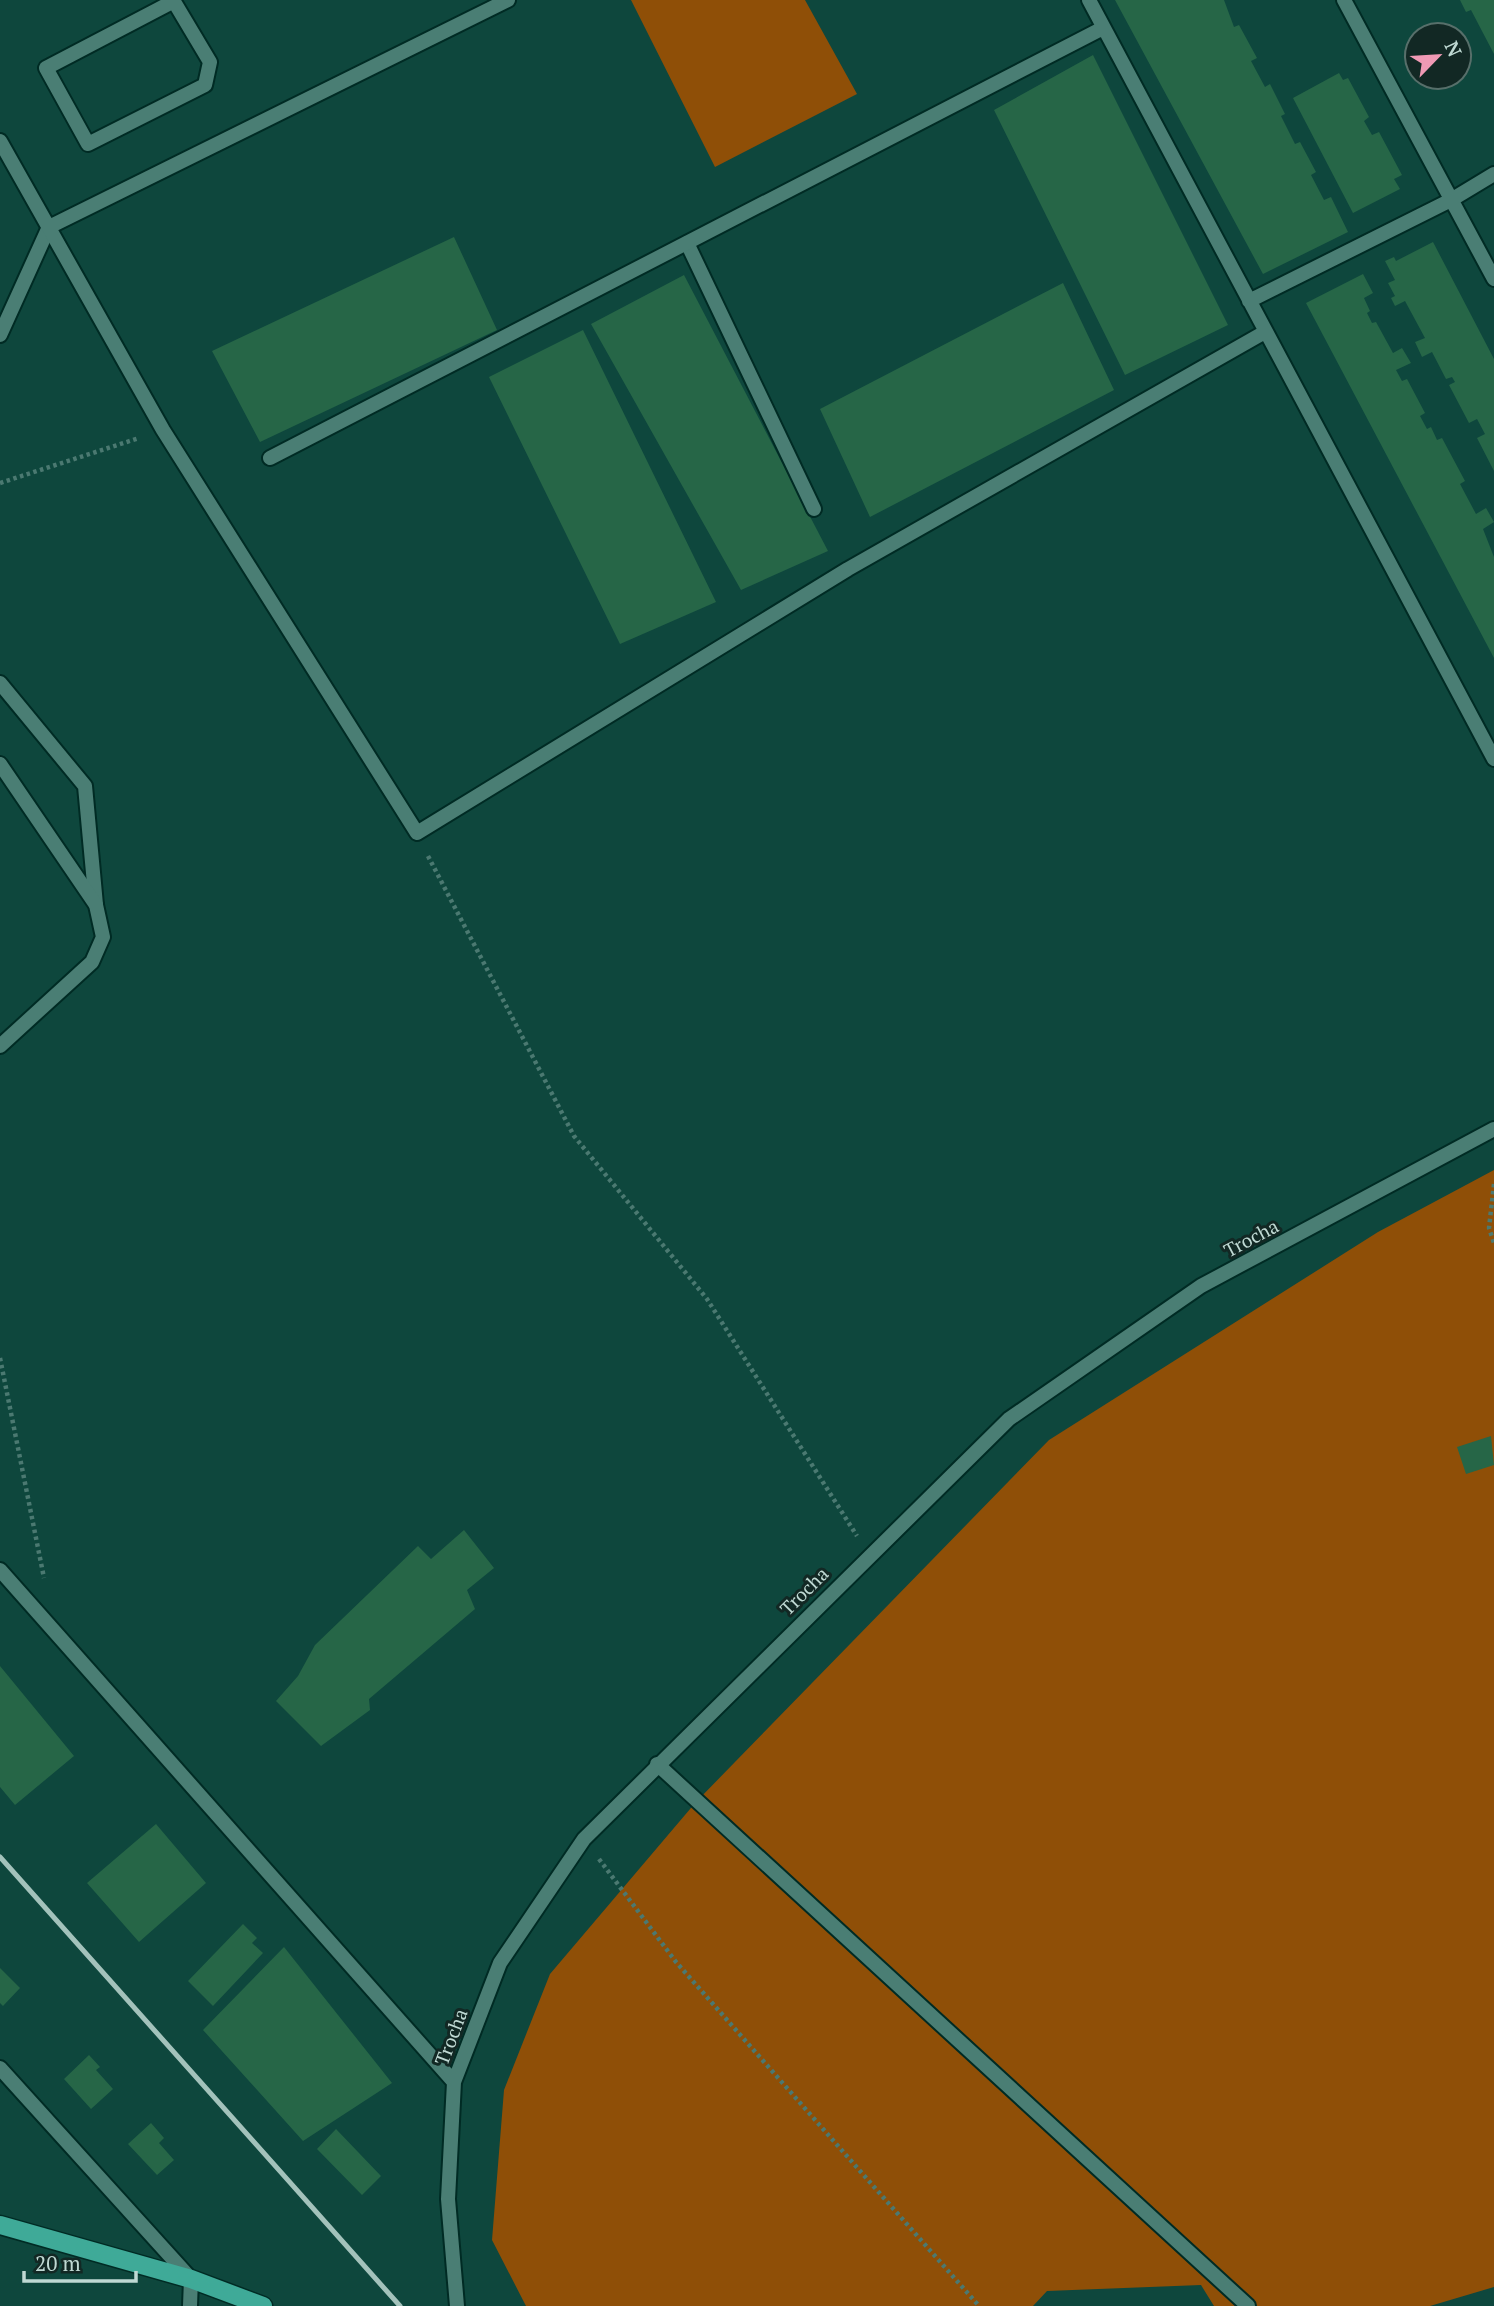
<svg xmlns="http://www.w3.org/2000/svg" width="1494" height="2306" font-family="'PT Serif',serif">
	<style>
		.green { fill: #8f4f07 }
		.building { fill: #266647 }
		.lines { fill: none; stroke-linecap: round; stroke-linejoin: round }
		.service-casing { stroke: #002b24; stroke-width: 18 }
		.minor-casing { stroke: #002b24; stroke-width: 18 }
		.primary-casing { stroke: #002b24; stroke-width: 21 }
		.path { stroke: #4b7971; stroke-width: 4.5; stroke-dasharray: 3.5 3.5; stroke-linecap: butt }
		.service { stroke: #4a7e74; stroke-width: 14 }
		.minor { stroke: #4a7e74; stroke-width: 14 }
		.primary { stroke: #3faa98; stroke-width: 18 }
		.rail { stroke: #a3c2bb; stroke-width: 5 }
		.labels { text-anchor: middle; stroke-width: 6; stroke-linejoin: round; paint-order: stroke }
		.street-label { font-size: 19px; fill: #bfd9d3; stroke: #122824 }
	</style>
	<rect width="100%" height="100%" fill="#0e473d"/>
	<path class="green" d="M631 0H805L857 94 715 167Z
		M1494 1170V2287L1430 2306H1214L1201 2285 1047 2291 1033 2306H526L492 2240 504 2090 550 1974 696 1802 1049 1440 1378 1232Z"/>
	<path class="building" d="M1115 0H1224L1234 27 1239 25 1257 58 1251 61 1265 87 1270 84 1285 114 1281 116 1295 144 1300 142 1316 172 1311 175 1324 200 1331 197 1348 232 1263 274Z
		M1460 0H1494V54L1471 10 1466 12Z
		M1093 55 1228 325 1125 375 994 110Z
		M1339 73 1343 80 1348 78 1369 117 1364 121 1372 135 1379 132 1402 175 1394 179 1400 189 1353 213 1293 98Z
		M454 237 497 330 260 442 212 351Z
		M1433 242 1494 359V471L1477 438 1485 434 1477 419 1469 423 1449 385 1455 382 1452 377 1446 379 1432 352 1422 357 1415 342 1425 338 1405 301 1395 306 1391 298 1395 296 1388 283 1395 280 1385 261 1394 257 1396 261Z
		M1363 274 1373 293 1364 298 1370 311 1367 313 1372 323 1376 322 1393 353 1402 348 1411 363 1396 370 1402 381 1407 379 1425 413 1420 416 1427 429 1431 427 1437 440 1442 438 1465 481 1460 484 1476 514 1486 508 1494 522 1483 529 1494 557V658L1306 303Z
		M684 275 828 551 741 590 591 324Z
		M1063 283 1114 390 870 517 820 409Z
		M583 330 716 602 620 644 489 377Z
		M1491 1436 1494 1465 1466 1474 1457 1447Z
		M464 1530 494 1568 467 1590 475 1609 369 1699 370 1710 321 1746 276 1701 298 1676 315 1645 418 1546 431 1559Z
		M0 1666 74 1756 15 1805 0 1787Z
		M156 1824 206 1883 139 1942 87 1883Z
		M243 1924 257 1938 252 1943 263 1953 213 2006 188 1981Z
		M284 1947 392 2083 303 2141 203 2030Z
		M0 1968 20 1988 3 2006 0 2003Z
		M89 2055 100 2067 96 2070 113 2089 91 2109 64 2079Z
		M151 2123 164 2138 159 2143 174 2160 157 2175 128 2144Z
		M336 2129 381 2176 362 2195 317 2149Z"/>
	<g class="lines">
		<defs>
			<path id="service" d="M687 243 814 509
				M0 335 49 227
				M0 683 85 786 96 905
				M657 1764 1248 2306
				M190 2306 191 2279"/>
			<path id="minor" d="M173 0 210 62 205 85 88 144 46 68 174 1
				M1089 0 1494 759
				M1344 0 1494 279
				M0 141 163 430 417 833 848 569 1265 332
				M49 227 508 0
				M1249 301 1451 200 1494 174
				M270 458 1103 28
				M0 764 96 905 103 937 92 962 0 1046
				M0 1570 454 2082
				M0 2068 191 2279
				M457 2306 448 2199 454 2082 500 1963 584 1839 1009 1419 1201 1286 1494 1129"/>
			<path id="primary" d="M0 2225 191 2279 263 2306"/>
		</defs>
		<use href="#service" class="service-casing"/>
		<use href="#minor" class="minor-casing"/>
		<use href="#primary" class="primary-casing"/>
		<path class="path" d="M0 483 139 438
			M428 856 574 1136 707 1299 857 1536
			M1494 1184 1489 1228 1494 1243
			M0 1358 44 1578
			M599 1859 676 1962 979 2306"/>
		<use href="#service" class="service"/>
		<use href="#minor" class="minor"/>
		<use href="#primary" class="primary"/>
		<path class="rail" d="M0 1857 400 2306"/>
	</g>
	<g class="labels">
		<g class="street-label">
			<text transform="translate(1251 1238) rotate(-28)" y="7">Trocha</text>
			<text transform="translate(804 1591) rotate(-45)" y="7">Trocha</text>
			<text transform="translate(451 2037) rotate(-69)" y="7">Trocha</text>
		</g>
	</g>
	<g transform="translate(1438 56) rotate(65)"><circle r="33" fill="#122824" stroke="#576f6a" stroke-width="2"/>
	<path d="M0-5L12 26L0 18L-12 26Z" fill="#f09ab5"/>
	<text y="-10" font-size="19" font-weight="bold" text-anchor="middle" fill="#bfd9d3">N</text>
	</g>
	<path d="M24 2271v10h112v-10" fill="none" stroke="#bfd9d3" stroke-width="3.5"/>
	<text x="35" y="2271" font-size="21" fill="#bfd9d3" stroke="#122824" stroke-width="5" paint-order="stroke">20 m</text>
</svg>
